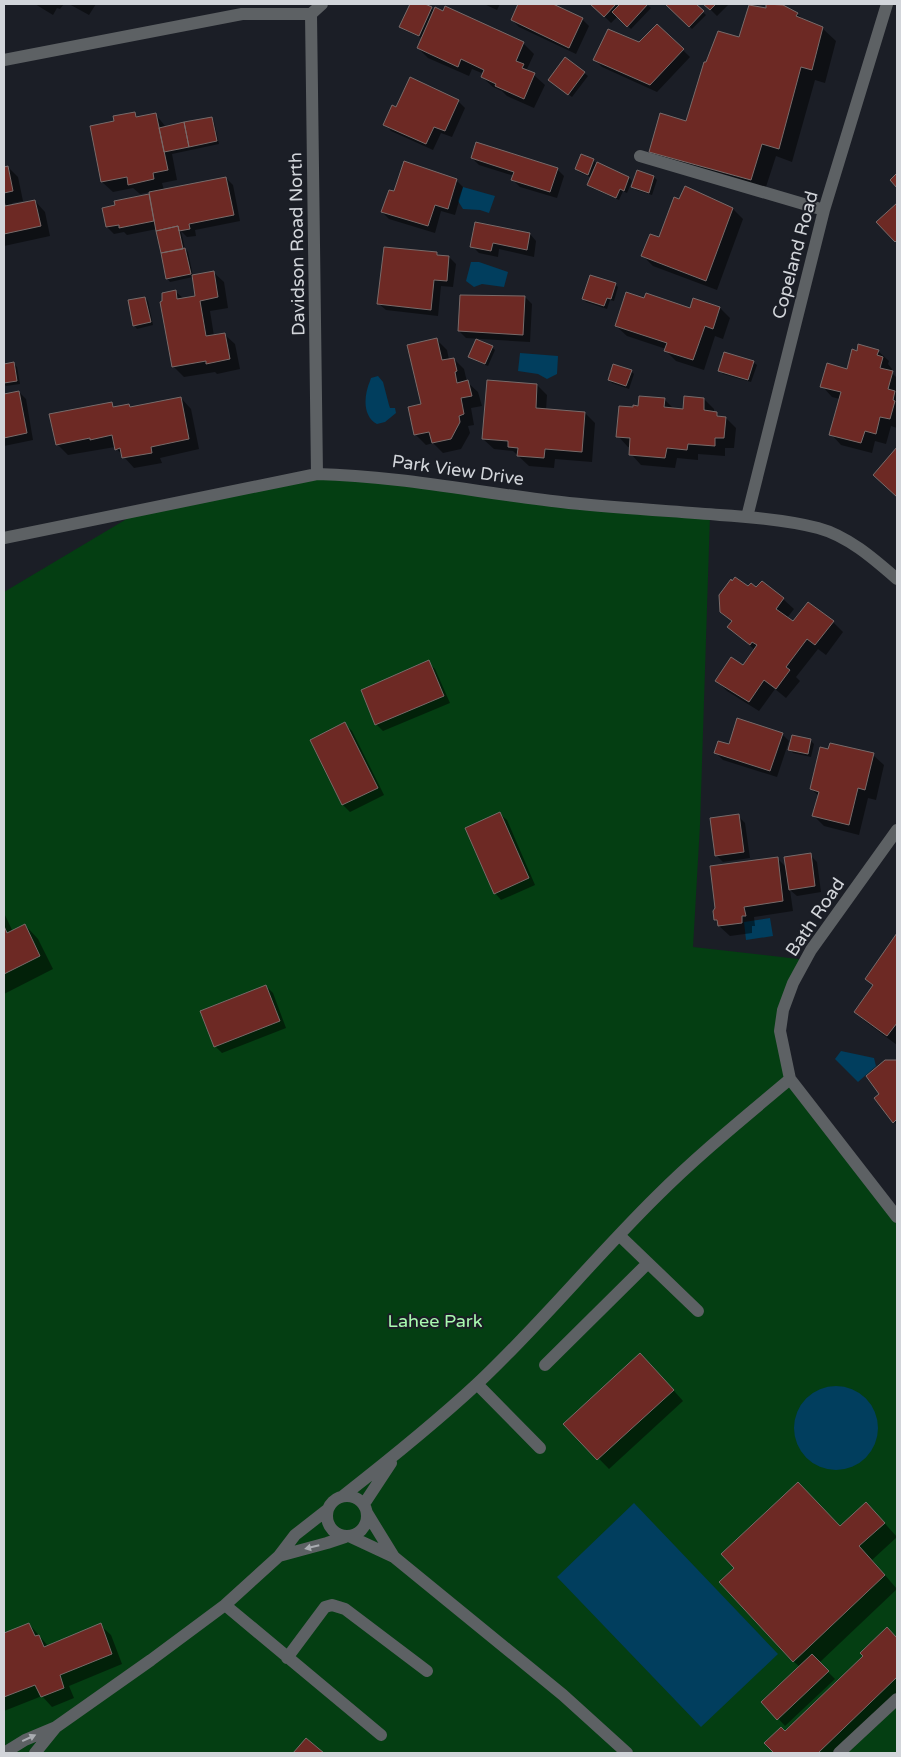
<svg xmlns="http://www.w3.org/2000/svg" width="901" height="1757" font-family="'Varela Round',sans-serif">
	<style>
		.green { fill: #043e12 }
		.water { fill: #013e5e }
		.shadow { fill: #0007 }
		.building { fill: #6d2924; stroke: #786b6a }
		.lines { fill: none; stroke-linecap: round; stroke-linejoin: round }
		.minor { stroke: #5d6164; stroke-width: 12 }
		.oneway { fill: #a9acb1 }
		.labels { text-anchor: middle; stroke-width: 4; stroke-linejoin: round; paint-order: stroke }
		.street-label { font-size: 18px; fill: #d2d5da; stroke: #1b1e26 }
		.park-label { font-size: 18px; fill: #a9fab0; stroke: #1b1e26 }
	</style>
	<rect width="100%" height="100%" fill="#1b1e26"/>
	<path class="green" d="M316 475 710 515 700 825 693 947 807 960 781 1031 792 1078 897 1216V1753H4V592L140 511Z"/>
	<path class="water" d="M463 187 495 196 489 213 480 210 463 209 458 201Z
		M471 262H479L508 272 504 287 482 284 474 287 466 281Z
		M520 353 558 356 557 374 547 379 538 374 518 371Z
		M378 376 383 382 389 405 390 408H395L396 413 385 422 377 424C362 416 364 395 370 381L371 378Z
		M770 918 773 936 746 940 744 922Z
		M841 1051 874 1058 876 1066 858 1082 835 1059Z
		M794 1428a42 42 0 1 1 84 0a42 42 0 1 1-84 0Z
		M634 1503 778 1654 701 1727 557 1577Z"/>
	<path class="shadow" d="M35 4H64L60 9 57 8 53 15Z
		M69 4H96L89 15Z
		M411 4H422L435 11 443 12 445 7 523 43 534 54 527 69 545 85 534 108 507 96 502 91 493 87 482 77 484 74 472 69 469 76 428 58 418 48 422 38 404 30 401 27Z
		M484 4H500L497 10Z
		M520 4H550L582 19 589 26 576 54 519 27 512 20Z
		M592 4H646L651 8 631 29 618 16 611 23Z
		M667 4H694L706 15 692 29Z
		M705 4H729L717 16Z
		M797 14 804 20 822 28 836 41 825 83 815 80 792 162 776 156 764 193 664 165 651 151 687 122 740 38Z
		M657 25 690 57 657 92 602 67 595 60 639 43Z
		M566 59 588 76 572 97 553 83Z
		M458 101 465 108 452 137 441 133 433 150 391 131 385 124 396 109Z
		M134 113 139 118 156 115 166 127 211 118 214 121 219 144 172 154 177 180 162 183 164 190 226 178 233 185 240 221 195 230 196 236 187 237 181 231 185 249 188 252 193 276 213 272 224 282 228 308 210 311 214 336 224 334 235 344 240 369 217 374 215 372 184 377 174 367 175 291 184 299 196 297 193 277 170 282 167 278 157 229 127 235 124 232 114 234 107 227 116 206V202L150 195V192L140 194 133 188 113 192 102 182 116 122Z
		M472 158 557 169 564 176 557 198 520 187 513 180 514 176 479 165Z
		M593 160 597 164 629 178 632 181 627 193 623 191 619 200 592 188 588 185 592 178 579 172 576 169Z
		M8 167 18 177 23 201 12 203 13 206 35 201 45 212 50 236 4 246V168Z
		M637 172 654 177 657 180 652 195 636 190 633 186Z
		M456 180 463 187 455 215 441 211 435 233 389 219 382 212 395 192Z
		M733 209 743 219 717 290 653 266 643 256 660 239Z
		M530 234 536 241 534 257 499 249 498 257 479 253 472 246Z
		M437 253 439 256 449 257 456 264 453 287 441 286 438 316 386 310 379 304Z
		M615 284 618 287 614 301 610 300 607 309 586 302 583 299Z
		M525 297 532 304 530 342 466 338 459 331Z
		M145 298 148 301 153 325 137 329 134 325Z
		M645 300 691 309 720 308 730 318 723 339 715 336 704 370 676 361 666 351V349L627 336 616 326Z
		M436 339 447 350 449 360 454 359 464 369 467 382 478 392 482 406 471 408 474 425 468 426 470 433 461 449 443 453 433 443 426 445 415 434Z
		M492 347 495 350 488 366 472 359 469 356Z
		M878 351 889 361 888 364 892 369 891 372 897 378V428L891 426 886 444 875 441 872 453 841 445 831 434 840 399 832 397 822 386 848 370 857 352Z
		M753 362 757 365 751 382 723 374 720 371Z
		M14 364 17 367 20 384 6 386 4 384V366Z
		M631 371 634 374 629 389 612 383 609 380Z
		M537 385 547 395 546 410 585 413 595 423 592 462 555 459 554 468 529 466 513 451 494 449 483 439Z
		M19 392 26 399 33 440 4 446V395Z
		M181 398 191 409 199 449 160 458 162 463 134 468 115 447 68 455 57 444 111 404 115 408 128 405 132 408Z
		M664 399 674 409 684 410 704 399 714 409V413H716L721 418H726L736 428 734 448H725V456L698 454V460L677 458 675 468 641 465 631 454V447H628L618 436 639 407Z
		M762 583 783 599 794 609 787 618 793 623 833 622 843 632 826 655 818 649 796 677 800 681 786 698 775 689 759 711 727 691 717 681 743 666 755 650 729 627 733 623 721 611 748 587 757 589Z
		M428 662 435 669 450 703 383 731 376 724Z
		M345 724 352 731 384 795 350 812 343 805 311 741Z
		M782 734 789 741 777 777 723 760 716 753Z
		M811 741 814 744 811 757 793 753 790 749Z
		M829 750 873 755 884 765 876 800 868 798 859 835 824 826 814 816 819 796 811 789Z
		M500 814 507 820 535 885 501 900 495 893Z
		M738 816 745 823 750 858 723 862 716 855Z
		M810 855 817 862 821 892 797 896 790 890 793 911 754 917 755 926H752V933L730 936 719 926 715 920 716 909 778 859 787 868Z
		M4 913 13 932 25 925 38 939 53 969 4 994Z
		M897 935V1045L866 1022 855 1012 874 986 867 979Z
		M266 986 273 993 286 1028 222 1053 215 1046Z
		M886 1061H897V1125L894 1122 881 1094Z
		M651 1365 683 1401 609 1469 565 1424Z
		M879 1517 897 1537 872 1560 897 1589 819 1663 835 1679 785 1726 763 1702 800 1667 793 1661 735 1568 840 1528Z
		M29 1624 49 1647 100 1625 111 1635 122 1664 69 1686 74 1698 52 1707 42 1696 4 1711V1634Z
		M887 1629 897 1639V1697L839 1753H775L766 1743 785 1732 865 1656Z"/>
	<path class="building" d="M410 4H425L432 7 419 36 399 27Z
		M518 4H553L583 18 569 48 511 20Z
		M590 4H616L604 17Z
		M620 4H648L627 27 612 12Z
		M665 4H696L704 11 689 27Z
		M703 4H716L710 10Z
		M766 4 783 5 798 13 796 16 823 27 812 70 801 67 779 149 762 144 751 180 649 152 660 113 686 121 704 62H706L718 31 739 37 749 5 766 8Z
		M445 6 524 42 516 61 524 64 522 68 535 73 524 99 495 86 496 84 481 77 484 70 461 59 458 67 417 48 435 7 443 11Z
		M657 24 684 49 650 85 593 60 608 29 639 42Z
		M565 57 585 72 568 95 548 80Z
		M410 77 459 100 445 131 434 127 426 144 383 125 392 105 396 107Z
		M135 112 136 117 156 113 168 170 153 173 154 179 128 185 127 177 101 182 90 126 114 121 113 116Z
		M212 117 217 141 189 147 184 122Z
		M184 122 189 147 164 152 159 128Z
		M476 142 558 168 550 192 511 180 514 172 471 158Z
		M581 154 594 159 588 175 575 169Z
		M404 161 457 179 448 209 435 205 428 226 381 212 389 190 394 191Z
		M597 162 629 177 624 191 620 189 616 198 587 185Z
		M8 166 13 191 4 193V167Z
		M637 170 654 176 649 193 631 187Z
		M897 173V188L890 180Z
		M226 177 234 215 189 224 190 229 179 231 178 226 156 231 149 192Z
		M685 186 733 208 706 281 641 256 650 234 659 237 674 197 679 199Z
		M149 194 154 221 119 228V225L106 227 102 208 115 205 114 201Z
		M4 200 5 206 35 200 41 226 4 234Z
		M897 203V240L895 242 876 222Z
		M475 222 530 233 527 250 493 243 491 251 470 247Z
		M178 226 183 249 161 253 156 231Z
		M384 247 437 252V255L449 256 447 281 434 280 431 310 377 304Z
		M185 248 191 274 166 279 161 253Z
		M214 271 218 297 200 301 206 336 225 333 230 359 206 364V361L172 367 160 302 162 301V293L176 290 177 299 195 296 192 275Z
		M590 275 616 283 611 299 607 298 604 306 582 299Z
		M626 292 644 298 646 293 690 308 693 298 720 307 713 329 705 326 693 360 664 351 667 343 615 326Z
		M460 295 525 296 523 335 458 331Z
		M145 297 151 322 133 326 128 300Z
		M437 338 442 360 454 358 457 371 455 372 457 383 468 380 472 396 461 398 464 414 459 416 460 422 451 439 432 443 429 432 414 435 408 407 421 404 407 345Z
		M476 339 493 346 485 364 468 357Z
		M858 344 879 350 877 355 883 357 880 368 893 371 888 389 895 391 893 400 895 401 890 419 880 417 876 434 865 431 861 443 829 435 841 392 820 387 827 363 847 369 852 349 857 351Z
		M724 352 754 361 748 380 718 371Z
		M14 362 17 381 4 383V364Z
		M613 364 632 370 626 386 608 380Z
		M487 380 537 384 536 408 585 412 582 452 545 449 544 458 517 456 518 448 508 447V441L482 439Z
		M19 391 27 433 4 438V394Z
		M639 396 665 398 664 407 683 409 684 396 704 398V410L717 412V416L726 417 724 438H715V446L688 444 687 450 667 448 665 458 629 455 630 438 616 437 619 406 633 407V405L638 406Z
		M181 397 189 439 151 447 152 453 122 458 120 448 115 450 112 435 90 440V438L56 445 49 414 112 402 113 407 129 404 130 407Z
		M897 447V497L873 475Z
		M735 577 748 586 751 583 756 587 762 581 784 598 776 609 793 621 808 602 834 621 815 645 807 639 786 667 790 670 776 689 764 680 749 702 715 681 731 657 743 665 757 645 752 642 750 645 727 627 732 621 720 612 719 595 731 579 732 581Z
		M429 660 444 696 375 725 361 690Z
		M737 718 783 733 770 771 714 753 718 741 729 744Z
		M345 722 378 788 342 805 310 740Z
		M792 735 811 739 808 754 788 750Z
		M830 743 874 753 865 790 858 788 849 825 812 816 819 792 810 789 820 747 828 749Z
		M500 812 529 878 494 894 465 828Z
		M739 814 744 852 715 856 710 818Z
		M811 853 815 886 789 890 784 857Z
		M778 857 783 901 744 907 746 916H742V923L718 926 717 920H714L713 911 715 908 710 866Z
		M25 924 40 956 4 974V926L7 933Z
		M897 933V1023L887 1036 854 1012 873 985 865 979Z
		M266 985 280 1021 214 1047 200 1011Z
		M885 1060H897V1119L893 1123 874 1098 879 1094 866 1076Z
		M640 1353 674 1390 597 1460 563 1424Z
		M798 1482 840 1526 866 1502 885 1523 859 1546 885 1575 793 1662 719 1582 734 1568 721 1554Z
		M29 1623 35 1636 39 1635 44 1647 101 1623 112 1654 60 1675 64 1688 41 1697 35 1685 4 1697V1633Z
		M887 1627 897 1638V1677L818 1753H774L764 1743 781 1727 785 1731 863 1656 860 1653Z
		M812 1654 829 1671 777 1720 761 1702Z
		M306 1738 324 1753H293Z"/>
	<g class="lines">
		<path class="minor" d="M311 14 317 474
			M4 60 242 14H311L322 4
			M640 156 824 210
			M747 517 824 210 887 4
			M4 538 317 474C402 476 485 494 569 503 620 508 670 511 720 515 753 517 787 520 818 528 848 536 874 559 897 579
			M897 830 811 950 793 983 783 1010 780 1031 790 1079 897 1217
			M620 1236 698 1311
			M545 1365 648 1263
			M477 1384 540 1448
			M327 1516a20 20 0 1 1 40 0a20 20 0 1 1-40 0Z
			M343 1496C389 1460 434 1424 477 1384 540 1325 595 1257 657 1196 699 1154 745 1117 790 1079
			M364 1504 391 1463
			M367 1513 394 1557
			M349 1536 394 1557 563 1695 627 1753
			M279 1556 327 1543 345 1537
			M225 1605 381 1735
			M287 1658 325 1607 332 1605 345 1609 427 1671
			M4 1753 25 1740 56 1727 151 1660 225 1605 279 1556 295 1535 327 1510
			M35 1753 56 1727
			M839 1753 897 1699"/>
	</g>
	<defs><path id="oneway-solid" d="M-6-.8H1V-3.2L6.5 0L1 3.2V.8H-6Z" transform="scale(1.25)"/></defs>
	<g class="oneway">
		<use href="#oneway-solid" transform="translate(312 1547) rotate(166)"/>
		<use href="#oneway-solid" transform="translate(29 1738) rotate(-25)"/>
	</g>
	<g class="labels">
		<g class="street-label">
			<text transform="translate(297 244) rotate(-91)" y="6">Davidson Road North</text>
			<text transform="translate(795 255) rotate(-75)" y="6">Copeland Road</text>
			<text transform="translate(458 470) rotate(8)" y="6">Park View Drive</text>
			<text transform="translate(815 917) rotate(-56)" y="6">Bath Road</text>
		</g>
		<g class="park-label">
			<text x="435" y="1327">Lahee Park</text>
		</g>
	</g>
	<rect width="901" height="1757" fill="none" stroke="#d2d5da" stroke-width="10"/>
</svg>
